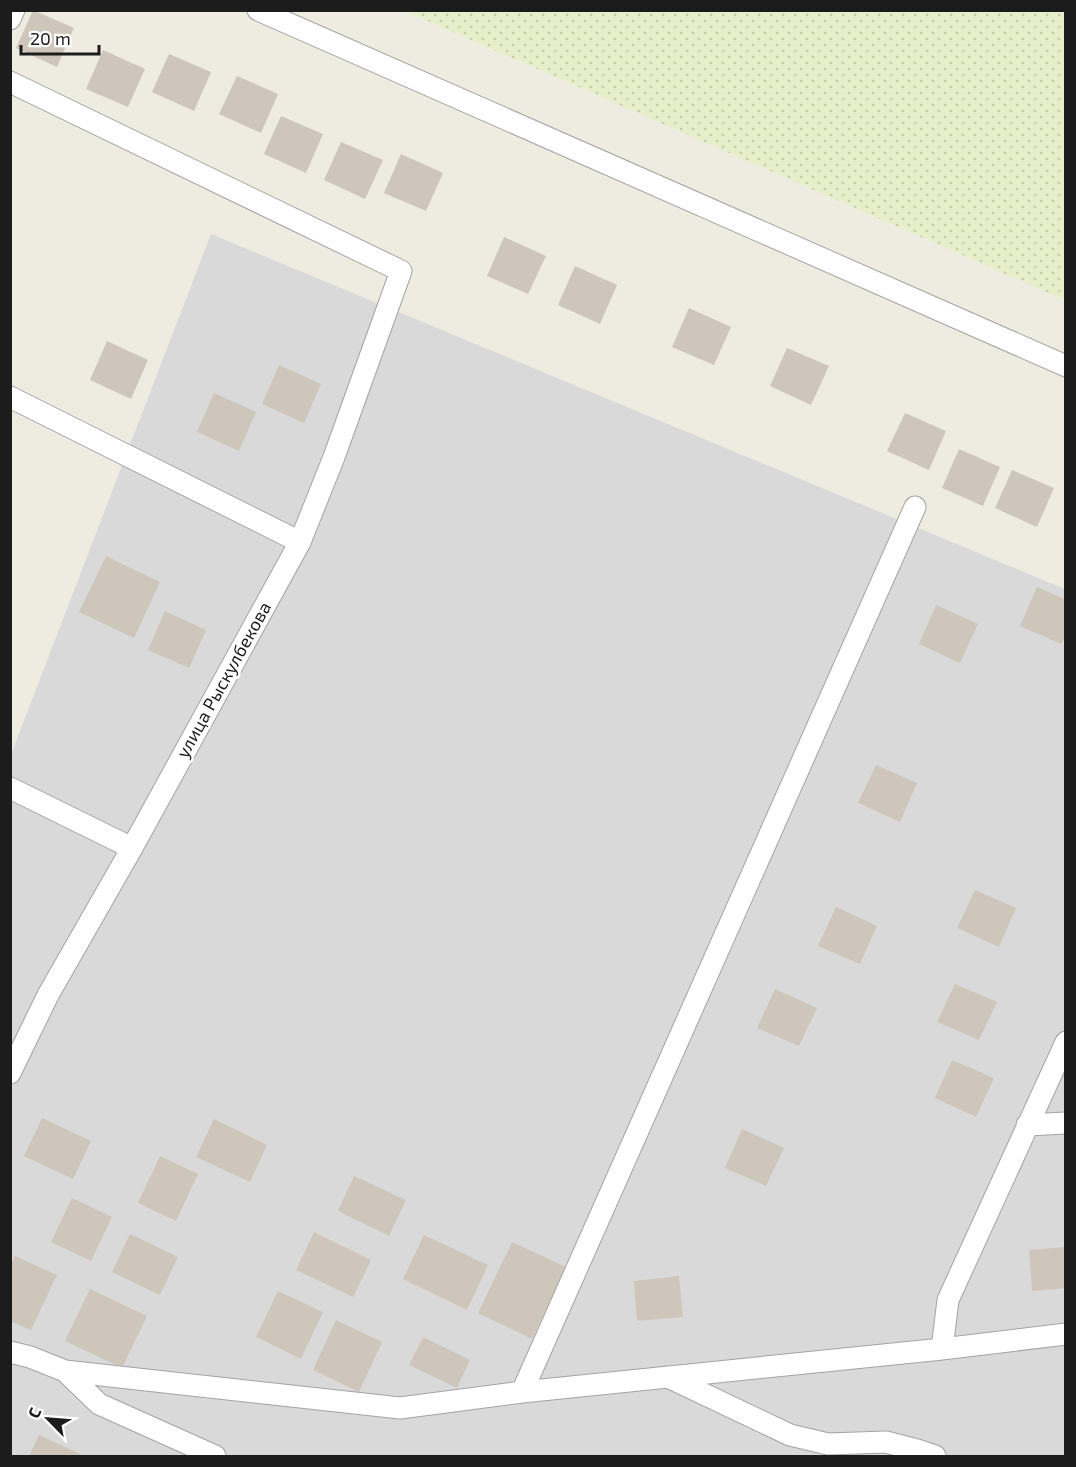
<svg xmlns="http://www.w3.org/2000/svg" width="1076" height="1467" font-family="'Exo 2',sans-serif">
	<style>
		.residential { fill: #dad9d9 }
		.farmland { fill: url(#farmland-dots) }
		.building { fill: #cec6ba }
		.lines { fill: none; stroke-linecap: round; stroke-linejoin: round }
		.street-casing { stroke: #a3a3a3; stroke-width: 23 }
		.street { stroke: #fff; stroke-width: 21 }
		.labels { text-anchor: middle; stroke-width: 5; stroke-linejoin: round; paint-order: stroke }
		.street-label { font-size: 18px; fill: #1c1c1c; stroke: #fff }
	</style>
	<defs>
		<pattern id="farmland-dots" width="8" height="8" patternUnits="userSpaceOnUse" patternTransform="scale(1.5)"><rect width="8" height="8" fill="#e6efca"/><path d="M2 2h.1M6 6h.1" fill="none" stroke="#c5ccad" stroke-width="1.8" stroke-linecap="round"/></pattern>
	</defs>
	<rect width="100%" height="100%" fill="#eeece1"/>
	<path class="residential" d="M211 234 1065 589V1456H11L10 757Z"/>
	<path class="farmland" d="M405 11H1065V300Z"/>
	<path class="building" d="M33 10 74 28 57 67 16 48Z
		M103 50 145 69 128 107 86 89Z
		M169 54 211 72 194 111 152 92Z
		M237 76 278 94 261 133 219 114Z
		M281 116 323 134 306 173 264 154Z
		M341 142 383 160 365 199 324 180Z
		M401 154 443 173 426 211 384 193Z
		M504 237 546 256 528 294 487 276Z
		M575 266 617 285 600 324 558 305Z
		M689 308 731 327 714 365 672 347Z
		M107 341 148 360 131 399 90 380Z
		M787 348 829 366 811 405 770 386Z
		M279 365 321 384 304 423 262 404Z
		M214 393 256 412 239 451 197 432Z
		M905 413 946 431 929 470 887 451Z
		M959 449 1000 467 983 506 942 488Z
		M1012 470 1054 488 1037 527 995 508Z
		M106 556 160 582 134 638 79 612Z
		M1037 587 1066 600V635L1061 644 1020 626Z
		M936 605 978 624 960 663 919 644Z
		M165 611 206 630 189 668 148 650Z
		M876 765 917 783 900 822 858 803Z
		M975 890 1016 908 999 947 957 928Z
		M836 907 877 926 860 964 818 946Z
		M955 984 997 1002 979 1040 937 1022Z
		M775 989 817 1008 799 1046 757 1028Z
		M952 1060 994 1078 976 1117 935 1098Z
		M42 1118 91 1141 73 1179 24 1156Z
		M214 1119 267 1145 250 1182 196 1157Z
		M742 1129 784 1148 766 1186 725 1168Z
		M160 1156 198 1174 176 1221 138 1203Z
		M354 1176 406 1200 389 1236 338 1211Z
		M72 1198 112 1217 91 1261 51 1242Z
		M314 1232 371 1260 353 1297 296 1270Z
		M130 1234 178 1257 160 1295 112 1272Z
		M424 1235 488 1265 467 1310 403 1279Z
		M512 1242 566 1267 532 1339 478 1313Z
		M1066 1247V1288L1032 1291 1029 1250Z
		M15 1256 57 1275 31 1330 10 1321V1266Z
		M679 1276 683 1317 637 1321 634 1281Z
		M90 1289 147 1316 122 1368 65 1341Z
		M278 1291 323 1312 301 1359 256 1337Z
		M336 1320 382 1342 359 1392 313 1370Z
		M423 1337 470 1360 457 1388 409 1365Z
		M39 1435 80 1454 79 1456H29Z"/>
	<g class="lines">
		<defs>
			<path id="street" d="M258 10 1066 366
				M10 19 14 10
				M10 82 401 271 334 457 300 542 132 848 48 995 10 1073
				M10 397 300 542
				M10 788 132 848
				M1027 1125 1066 1123
				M942 1349 948 1300 1066 1042
				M10 1352 30 1357 65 1371 400 1408 522 1392 942 1349 1066 1334
				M65 1371 99 1404 215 1456
				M668 1377 790 1435 828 1444 886 1442 917 1450 935 1456
				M522 1392 915 507"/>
		</defs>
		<use href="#street" class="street-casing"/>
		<use href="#street" class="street"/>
	</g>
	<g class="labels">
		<g class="street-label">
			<text transform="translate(224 680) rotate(-61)" y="6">улица Рыскулбекова</text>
		</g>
	</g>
	<rect width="1076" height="1467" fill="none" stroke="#1c1c1c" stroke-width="24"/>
	<g transform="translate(48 1419) rotate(295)" stroke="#ffffff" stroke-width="4.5" paint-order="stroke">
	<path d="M0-4.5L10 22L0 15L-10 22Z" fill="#1c1c1c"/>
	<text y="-9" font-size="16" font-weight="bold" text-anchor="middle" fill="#1c1c1c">С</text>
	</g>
	<path d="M21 45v9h78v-9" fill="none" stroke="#1c1c1c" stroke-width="3"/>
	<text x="30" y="45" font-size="18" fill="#1c1c1c" stroke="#ffffff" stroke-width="4.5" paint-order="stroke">20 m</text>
</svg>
